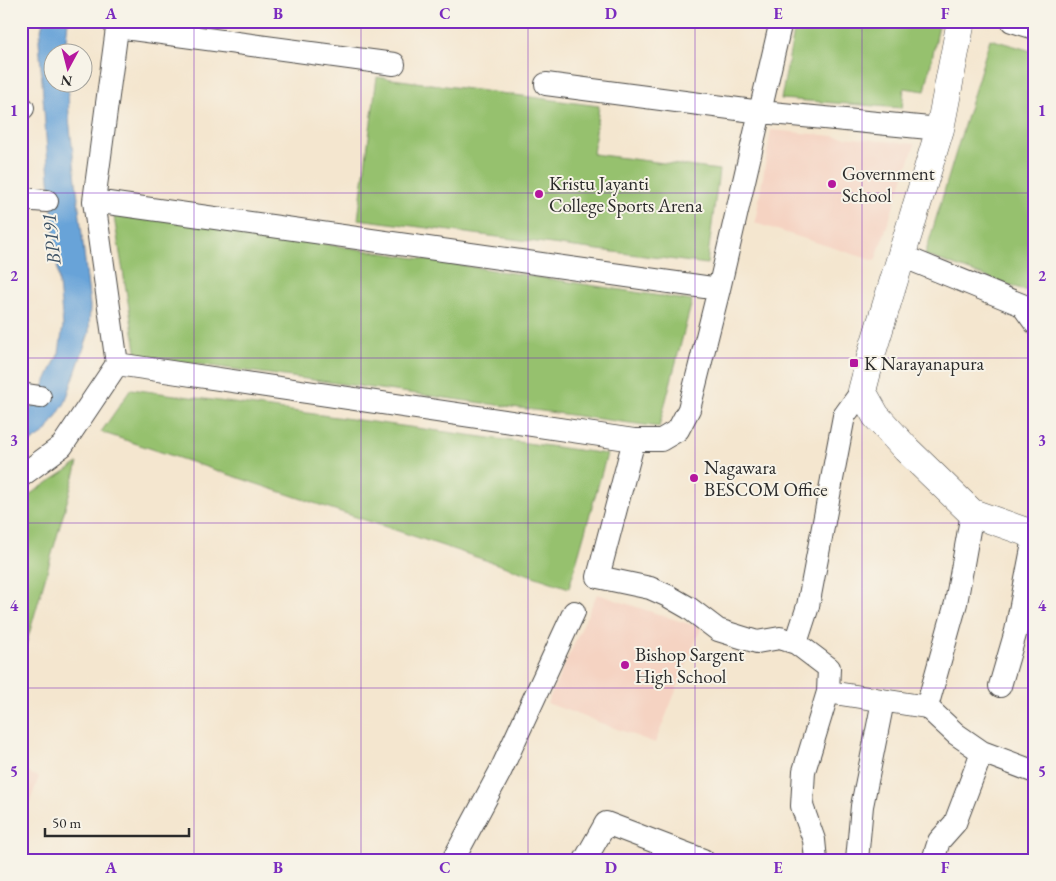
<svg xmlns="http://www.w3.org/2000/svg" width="1056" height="881" font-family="'EB Garamond',serif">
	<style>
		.built { fill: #f5d3c2 }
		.green { fill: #96c16e; stroke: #60764c }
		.water { fill: #68a3d8; stroke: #4a6782 }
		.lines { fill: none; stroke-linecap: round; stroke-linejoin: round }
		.street-casing { stroke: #494744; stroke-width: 24 }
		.secondary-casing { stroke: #494744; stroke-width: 29 }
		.street { stroke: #fff; stroke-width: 22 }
		.secondary { stroke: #fff; stroke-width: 28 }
		.grid { fill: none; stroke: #7b2cbf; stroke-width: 1; stroke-opacity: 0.55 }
		.poi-dot { fill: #b5179e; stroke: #f7f3e8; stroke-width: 2 }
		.labels { text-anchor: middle; stroke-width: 4; stroke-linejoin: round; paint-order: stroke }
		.poi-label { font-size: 19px; fill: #2b2b2b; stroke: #f7f3e8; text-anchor: start }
		.water-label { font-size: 20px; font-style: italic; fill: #405568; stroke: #f7f3e8 }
		.neatline { fill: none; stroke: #7b2cbf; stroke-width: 2 }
		.grid-label { font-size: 16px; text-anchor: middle; font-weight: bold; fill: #7b2cbf }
	</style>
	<rect width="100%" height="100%" fill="#f7f3e8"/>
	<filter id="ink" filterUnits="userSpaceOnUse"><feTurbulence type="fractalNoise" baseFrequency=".02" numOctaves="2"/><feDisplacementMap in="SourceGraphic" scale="10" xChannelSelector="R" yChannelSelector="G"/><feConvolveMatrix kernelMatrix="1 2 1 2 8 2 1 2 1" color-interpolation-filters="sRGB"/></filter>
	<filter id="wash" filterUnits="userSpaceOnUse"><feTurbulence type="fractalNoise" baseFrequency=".0096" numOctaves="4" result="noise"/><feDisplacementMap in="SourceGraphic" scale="20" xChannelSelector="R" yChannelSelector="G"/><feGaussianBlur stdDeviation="1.12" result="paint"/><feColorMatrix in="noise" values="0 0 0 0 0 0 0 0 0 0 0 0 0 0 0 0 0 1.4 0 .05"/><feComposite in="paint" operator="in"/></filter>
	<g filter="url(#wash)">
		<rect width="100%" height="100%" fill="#f4e6cf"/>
		<path class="built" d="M771 130 915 144 875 261 755 223Z
			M597 594 701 628 655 743 547 703Z
			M21 770 39 777 21 825Z"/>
		<path class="green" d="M796 21H940L925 91 904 88 902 108 781 99Z
			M990 39 1035 52V294L925 255Z
			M377 77 599 106 593 154 719 170 707 264 358 219Z
			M113 211 692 301 659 427 137 356Z
			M131 389 607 454 569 588 101 432Z
			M78 463 21 662V500Z"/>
		<path class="water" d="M43 21H68L66 41 67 52H52V82L68 83 69 118 90 306 89 333 65 403 46 432 21 449V417L35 404 59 353 63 326 49 179 39 40Z"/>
	</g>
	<g filter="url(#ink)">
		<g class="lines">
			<defs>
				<path id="street" d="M1012 21 1035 28
					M117 27 394 64
					M546 84 761 112 940 129
					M21 108H23
					M21 199 47 201
					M94 201 719 289
					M902 256 1022 305 1035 323
					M117 364 634 440H661L678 430 689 409 719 289 781 21
					M21 394 40 397
					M634 440 598 577 650 588 668 596 689 608 718 630 757 642 780 638 796 643 829 668 828 692 927 707 956 734 982 752 1035 772
					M21 476 62 446 117 364 94 201 118 21
					M796 643 808 606 844 416 862 391
					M1000 686 1016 631 1035 533
					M927 707 956 603 972 513
					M453 860 500 772 574 612
					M585 860 606 823 703 860
					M816 860 814 840 802 806 804 771 828 692
					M857 860 862 806 883 701
					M933 860 939 841 955 823 982 752"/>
				<path id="secondary" d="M961 21 940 129 873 349 862 391 876 416 906 449 972 513 1035 535"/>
			</defs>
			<use href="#street" class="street-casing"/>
			<use href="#secondary" class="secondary-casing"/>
			<use href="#street" class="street"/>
			<use href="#secondary" class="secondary"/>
		</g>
	</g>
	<path class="grid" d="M194 21V860M361 21V860M528 21V860M695 21V860M862 21V860M21 193H1035M21 358H1035M21 523H1035M21 688H1035"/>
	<g class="poi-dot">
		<circle cx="832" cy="184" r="5"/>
		<circle cx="539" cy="194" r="5"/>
		<rect x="849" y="358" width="10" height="10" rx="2.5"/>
		<circle cx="694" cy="478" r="5"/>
		<circle cx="625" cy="665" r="5"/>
	</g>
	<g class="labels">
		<g class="poi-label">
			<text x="842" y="180">Government<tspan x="842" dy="22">School</tspan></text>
			<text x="549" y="190">Kristu Jayanti<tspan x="549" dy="22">College Sports Arena</tspan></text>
			<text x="864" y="370">K Narayanapura</text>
			<text x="704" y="474">Nagawara<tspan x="704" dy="22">BESCOM Office</tspan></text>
			<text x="635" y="661">Bishop Sargent<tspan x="635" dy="22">High School</tspan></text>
		</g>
		<g class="water-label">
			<text transform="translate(51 239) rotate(-96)" y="7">BP191</text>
		</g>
	</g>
	<rect width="1056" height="881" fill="none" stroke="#f7f3e8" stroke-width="55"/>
	<g transform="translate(68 68) rotate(187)"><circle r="24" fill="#f7f3e8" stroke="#a5a39c"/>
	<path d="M0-4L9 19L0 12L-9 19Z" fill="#b5179e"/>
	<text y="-8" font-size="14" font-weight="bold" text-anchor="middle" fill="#2b2b2b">N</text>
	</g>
	<path d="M45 828v8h144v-8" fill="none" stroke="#2b2b2b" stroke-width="2.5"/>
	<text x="52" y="828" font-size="15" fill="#2b2b2b" stroke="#f7f3e8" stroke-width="4" paint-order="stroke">50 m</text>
	<rect x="28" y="28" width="1000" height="826" class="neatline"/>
	<g class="grid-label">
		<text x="111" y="19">A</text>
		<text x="278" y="19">B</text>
		<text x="445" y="19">C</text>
		<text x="611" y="19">D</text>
		<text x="778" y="19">E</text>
		<text x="945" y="19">F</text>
		<text x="14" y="116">1</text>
		<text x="1042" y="116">1</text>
		<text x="14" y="281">2</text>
		<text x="1042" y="281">2</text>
		<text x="14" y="446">3</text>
		<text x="1042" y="446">3</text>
		<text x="14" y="611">4</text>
		<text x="1042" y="611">4</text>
		<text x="14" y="777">5</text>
		<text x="1042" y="777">5</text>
		<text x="111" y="873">A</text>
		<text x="278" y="873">B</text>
		<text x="445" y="873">C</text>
		<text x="611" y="873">D</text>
		<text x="778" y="873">E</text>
		<text x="945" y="873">F</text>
	</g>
</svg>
